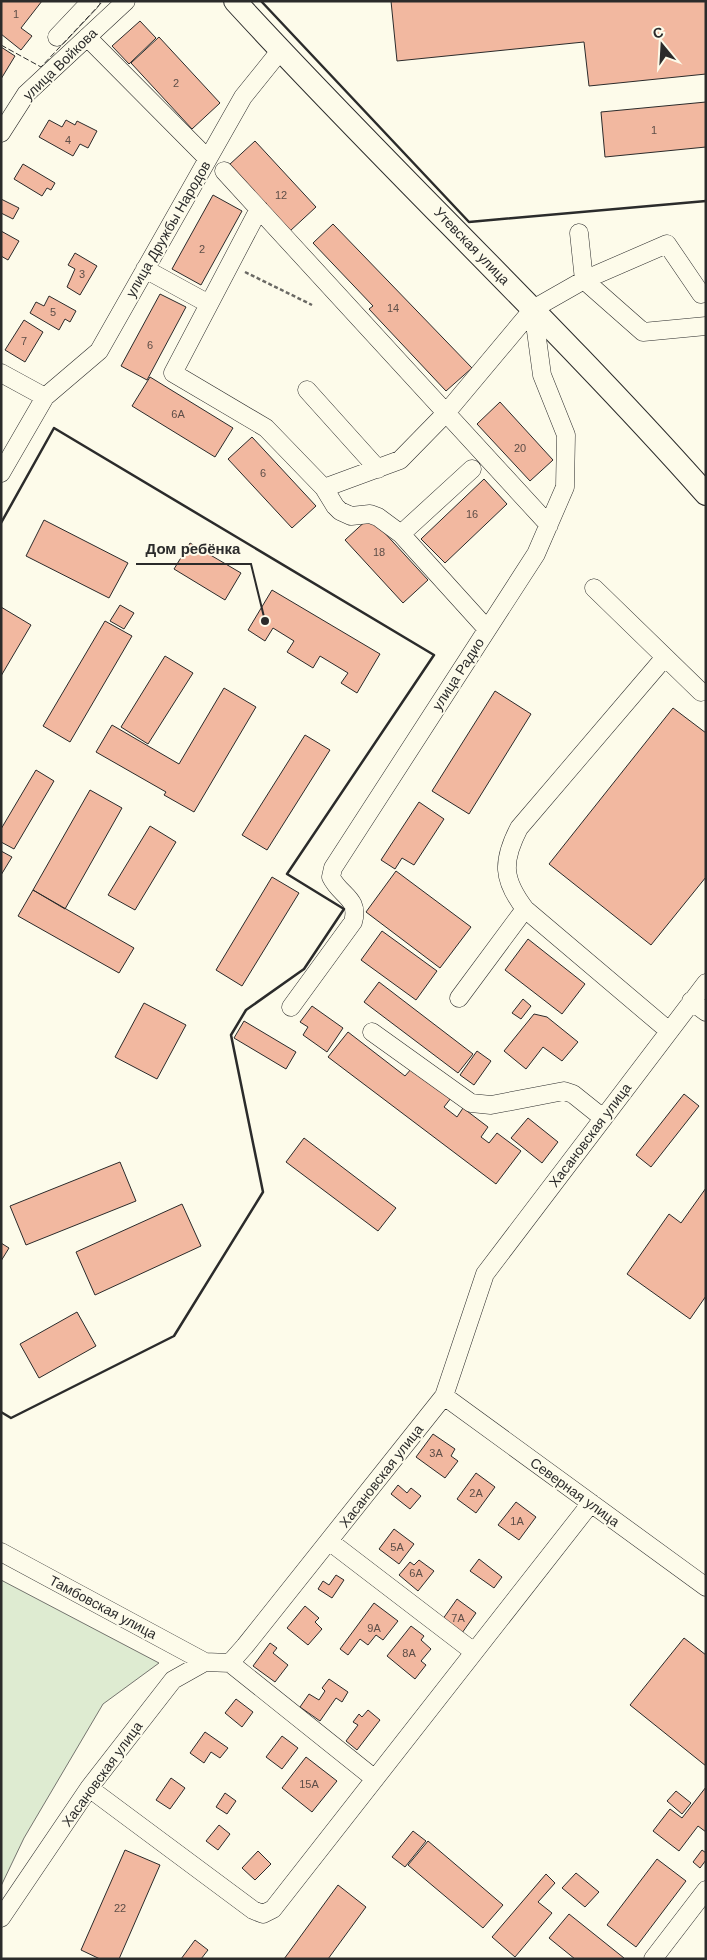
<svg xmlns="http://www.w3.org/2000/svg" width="707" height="1960" font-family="Helvetica,sans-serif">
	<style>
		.green { fill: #deebd1; stroke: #74746e }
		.building { fill: #f2b8a0; stroke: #2b2b2b }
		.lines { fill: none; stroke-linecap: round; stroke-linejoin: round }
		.minor-casing { stroke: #2b2b2b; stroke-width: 19 }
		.major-casing { stroke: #2b2b2b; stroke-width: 24 }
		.path { stroke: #6a6964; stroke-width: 2.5; stroke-dasharray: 4 2.5; stroke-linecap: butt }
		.minor { stroke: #fdfbea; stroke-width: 18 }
		.major { stroke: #fdfbea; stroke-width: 22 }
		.fence { stroke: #2b2b2b; stroke-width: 1; stroke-dasharray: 6 2.5; stroke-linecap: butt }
		.wall { stroke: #2b2b2b; stroke-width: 2.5 }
		.labels { text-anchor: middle; stroke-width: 4; stroke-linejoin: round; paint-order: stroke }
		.number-label { font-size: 11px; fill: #5d4e48 }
		.street-label { font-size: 14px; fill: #2b2b2b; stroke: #fdfbea }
		.leader { fill: none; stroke: #2b2b2b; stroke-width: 2 }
		.callout-dot { fill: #2b2b2b; stroke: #fdfbea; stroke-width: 2 }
		.callout-label { font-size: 15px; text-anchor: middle; font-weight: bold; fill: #2b2b2b; stroke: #fdfbea; stroke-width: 4; stroke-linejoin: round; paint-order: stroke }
	</style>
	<rect width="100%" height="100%" fill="#fdfbea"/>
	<path class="green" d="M1 1580 159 1663 103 1704 24 1838 1 1886Z"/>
	<path class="building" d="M1 1H42L21 28 32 36 21 50 1 34Z
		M391 1H706V74L589 86 584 42 397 61Z
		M140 21 156 38 129 64 112 46Z
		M159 37 220 103 192 129 131 63Z
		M1 47 15 56 1 79Z
		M706 102V147L605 157 601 112Z
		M49 120 62 127 66 120 75 125 77 121 97 131 88 148 80 144 73 156 39 137Z
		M255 141 316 207 290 231 229 165Z
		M23 164 55 183 51 190 47 188 42 196 14 179Z
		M213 195 242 211 201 285 172 269Z
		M1 199 19 208 13 219 1 213Z
		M333 224 472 368 446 391 369 309 373 306 313 243Z
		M1 231 19 241 8 260 1 256Z
		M75 253 97 266 80 295 67 287 75 269 68 265Z
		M160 294 186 307 147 380 121 366Z
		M49 296 76 311 70 322 65 319 59 330 30 313 36 302 44 306Z
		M24 320 43 332 25 362 5 350Z
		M150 377 233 428 215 457 132 406Z
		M500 402 553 460 530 481 477 424Z
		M252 437 316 506 292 528 228 459Z
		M484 479 507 504 445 563 421 539Z
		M370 517 428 580 403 603 345 540Z
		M44 520 128 563 109 598 26 556Z
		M190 543 241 573 225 600 174 569Z
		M272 590 380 654 357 693 341 683 348 673 320 656 313 668 287 652 294 641 273 628 265 641 248 630Z
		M120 605 134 613 124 629 110 621Z
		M1 607 31 625 1 676Z
		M105 621 132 636 70 742 43 726Z
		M165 656 193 673 148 744 121 727Z
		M224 688 256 707 194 812 164 795 166 792 96 752 112 725 179 764Z
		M495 691 531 714 469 814 432 791Z
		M673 708 706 733V877L651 945 549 864Z
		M305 735 330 750 267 850 242 835Z
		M36 770 54 781 14 849 1 842V829Z
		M90 790 122 808 65 909 33 890Z
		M419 802 444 819 414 865 402 858 395 869 381 860Z
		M150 826 176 842 135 910 108 895Z
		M1 851 12 857 1 875Z
		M396 871 471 927 440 968 366 912Z
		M272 877 299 893 242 986 216 970Z
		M33 890 134 948 119 973 18 916Z
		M382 931 437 971 416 1000 361 960Z
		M528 939 585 984 562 1014 505 970Z
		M379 982 473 1054 458 1073 364 1002Z
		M523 999 531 1006 521 1019 512 1013Z
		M144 1003 186 1025 157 1079 115 1057Z
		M312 1006 343 1028 327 1052 303 1035 308 1027 300 1022Z
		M534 1014 547 1017 578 1042 562 1061 543 1047 526 1069 504 1051Z
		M244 1021 296 1052 286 1069 234 1038Z
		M348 1032 405 1076 412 1068 451 1098 444 1107 457 1117 463 1108 488 1127 481 1137 489 1143 497 1133 521 1151 496 1184 328 1057Z
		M477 1051 491 1061 474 1085 460 1075Z
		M684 1094 699 1106 651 1167 636 1155Z
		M528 1118 558 1142 542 1163 511 1138Z
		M304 1138 396 1208 378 1231 286 1162Z
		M120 1162 136 1201 26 1245 10 1206Z
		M706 1188V1296L690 1319 627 1274 669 1214 681 1223Z
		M182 1204 201 1246 95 1295 76 1252Z
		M1 1243 9 1248 1 1261Z
		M77 1312 96 1346 39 1378 20 1344Z
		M433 1434 455 1449 451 1456 458 1461 445 1478 416 1457Z
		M476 1473 495 1487 476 1513 457 1499Z
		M398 1485 407 1493 411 1488 421 1496 410 1509 391 1494Z
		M516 1502 536 1517 519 1540 498 1525Z
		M394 1529 414 1544 399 1564 379 1549Z
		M479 1559 502 1577 494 1588 470 1571Z
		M419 1560 434 1571 418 1591 399 1575 410 1562 414 1565Z
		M336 1575 344 1580 332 1598 318 1589 323 1581 329 1585Z
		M457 1599 476 1613 462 1633 440 1623Z
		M374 1603 398 1621 383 1640 376 1635 368 1645 360 1639 348 1655 340 1649Z
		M305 1606 319 1618 315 1622 322 1629 308 1645 287 1628Z
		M411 1626 424 1636 421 1640 431 1649 421 1661 426 1665 415 1679 387 1656Z
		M684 1638 706 1655V1766L630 1705Z
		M270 1643 277 1648 273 1653 288 1665 275 1682 253 1666Z
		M329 1679 348 1692 342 1702 336 1698 320 1721 300 1707 309 1694 319 1700 325 1691 322 1688Z
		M236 1699 253 1712 242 1727 225 1713Z
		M368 1710 380 1720 357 1750 346 1741 358 1725 353 1722 359 1714 362 1717Z
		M205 1732 228 1748 220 1758 211 1752 204 1763 190 1753Z
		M282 1736 298 1748 282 1769 266 1757Z
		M306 1757 337 1781 312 1812 282 1788Z
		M171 1778 185 1788 170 1809 156 1800Z
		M706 1787V1832L698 1826 679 1851 653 1831 670 1809 682 1818Z
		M676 1791 691 1803 682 1814 667 1801Z
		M225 1793 236 1801 227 1814 216 1807Z
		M219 1825 230 1834 218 1850 206 1841Z
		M413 1831 426 1841 405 1867 392 1857Z
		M428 1841 503 1905 483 1928 408 1865Z
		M125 1850 160 1865 119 1959H100L81 1950Z
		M702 1850 706 1853V1860L700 1868 693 1862Z
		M258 1851 271 1864 255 1880 242 1868Z
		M657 1859 686 1881 636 1947 607 1925Z
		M576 1873 599 1892 585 1907 562 1888Z
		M546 1874 555 1883 538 1902 552 1913 515 1957 492 1937Z
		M338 1885 366 1907 328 1959H284Z
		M569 1914 624 1958 623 1959H575L549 1938Z
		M195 1940 208 1950 201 1959H181Z"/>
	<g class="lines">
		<defs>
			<path id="minor" d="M57 37 91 1
				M87 37 208 159
				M1 133 26 94 126 1
				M224 171 549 525
				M259 209 173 373 266 428 324 488 335 506 340 511 351 516 370 514 378 517 401 534
				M145 269 209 304
				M706 293 701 294 667 244 584 280 643 332 706 326
				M1 373 45 397 99 351 243 97 280 51
				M307 390 378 469
				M472 469 401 534 487 629
				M1 473 45 397
				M324 488 400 460 446 413 533 309 584 280 579 233
				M594 588 701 692
				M665 657 519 828C502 861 502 879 525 909L669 1031
				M459 998 525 909
				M691 1001 706 1012
				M291 1007 353 922C360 898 340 896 331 877L333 868 536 554 565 487 566 435 542 375 533 309
				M372 1032 471 1103 491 1105 564 1091 573 1094 603 1118
				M444 1396 706 1587
				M329 1541 474 1652
				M1 1552 205 1662
				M230 1663 375 1779
				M89 1788 253 1910 263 1914 273 1909 591 1503
				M1 1918 89 1788 173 1680 205 1662 230 1663 245 1646 444 1396 485 1274 706 983
				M653 1959 706 1890"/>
			<path id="major" d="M235 1C389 169 555 324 706 494"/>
		</defs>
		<use href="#minor" class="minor-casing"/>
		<use href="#major" class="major-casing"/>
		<path class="path" d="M245 272 312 305"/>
		<use href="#minor" class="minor"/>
		<use href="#major" class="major"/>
		<path class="fence" d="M1 45 41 67 103 1"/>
		<path class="wall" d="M261 1 469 222 706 201
			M1 523 54 428 434 655 287 874 344 909 304 969 246 1010 231 1035 263 1192 174 1336 11 1418 1 1412"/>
	</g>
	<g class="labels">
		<g class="number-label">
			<text x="16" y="18">1</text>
			<text x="176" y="87">2</text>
			<text x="654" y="134">1</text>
			<text x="68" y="144">4</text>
			<text x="281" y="199">12</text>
			<text x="202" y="253">2</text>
			<text x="82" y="278">3</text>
			<text x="393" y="312">14</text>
			<text x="53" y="316">5</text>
			<text x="24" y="345">7</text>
			<text x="150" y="349">6</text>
			<text x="178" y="418">6А</text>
			<text x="520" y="452">20</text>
			<text x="263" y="477">6</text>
			<text x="472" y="518">16</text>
			<text x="379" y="556">18</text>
			<text x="436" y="1457">3А</text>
			<text x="476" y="1497">2А</text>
			<text x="517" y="1525">1А</text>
			<text x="397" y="1551">5А</text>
			<text x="416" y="1577">6А</text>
			<text x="458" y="1622">7А</text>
			<text x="374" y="1632">9А</text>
			<text x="409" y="1657">8А</text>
			<text x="309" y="1788">15А</text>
			<text x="120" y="1912">22</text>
		</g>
		<g class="street-label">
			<text transform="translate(60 64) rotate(-44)" y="5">улица Войкова</text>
			<text transform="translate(168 229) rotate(-60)" y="5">улица Дружбы Народов</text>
			<text transform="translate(472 246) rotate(46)" y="5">Утевская улица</text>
			<text transform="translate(458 674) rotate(-57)" y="5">улица Радио</text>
			<text transform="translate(590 1135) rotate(-53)" y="5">Хасановская улица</text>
			<text transform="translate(381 1476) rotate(-52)" y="5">Хасановская улица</text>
			<text transform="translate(575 1492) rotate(36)" y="5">Северная улица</text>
			<text transform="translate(103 1607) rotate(28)" y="5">Тамбовская улица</text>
			<text transform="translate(102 1774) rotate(-54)" y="5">Хасановская улица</text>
		</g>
	</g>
	<path class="leader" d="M265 621L251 564H136"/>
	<circle class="callout-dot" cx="265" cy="621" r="5"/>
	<g class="callout-label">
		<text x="193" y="554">Дом ребёнка</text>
	</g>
	<rect width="707" height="1960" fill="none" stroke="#2b2b2b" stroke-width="5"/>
	<g transform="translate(662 45) rotate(342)" stroke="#fdfbea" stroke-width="4" paint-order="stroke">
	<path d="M0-4L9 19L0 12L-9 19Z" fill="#2b2b2b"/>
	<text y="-8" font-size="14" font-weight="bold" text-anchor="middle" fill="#2b2b2b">С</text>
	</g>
</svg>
